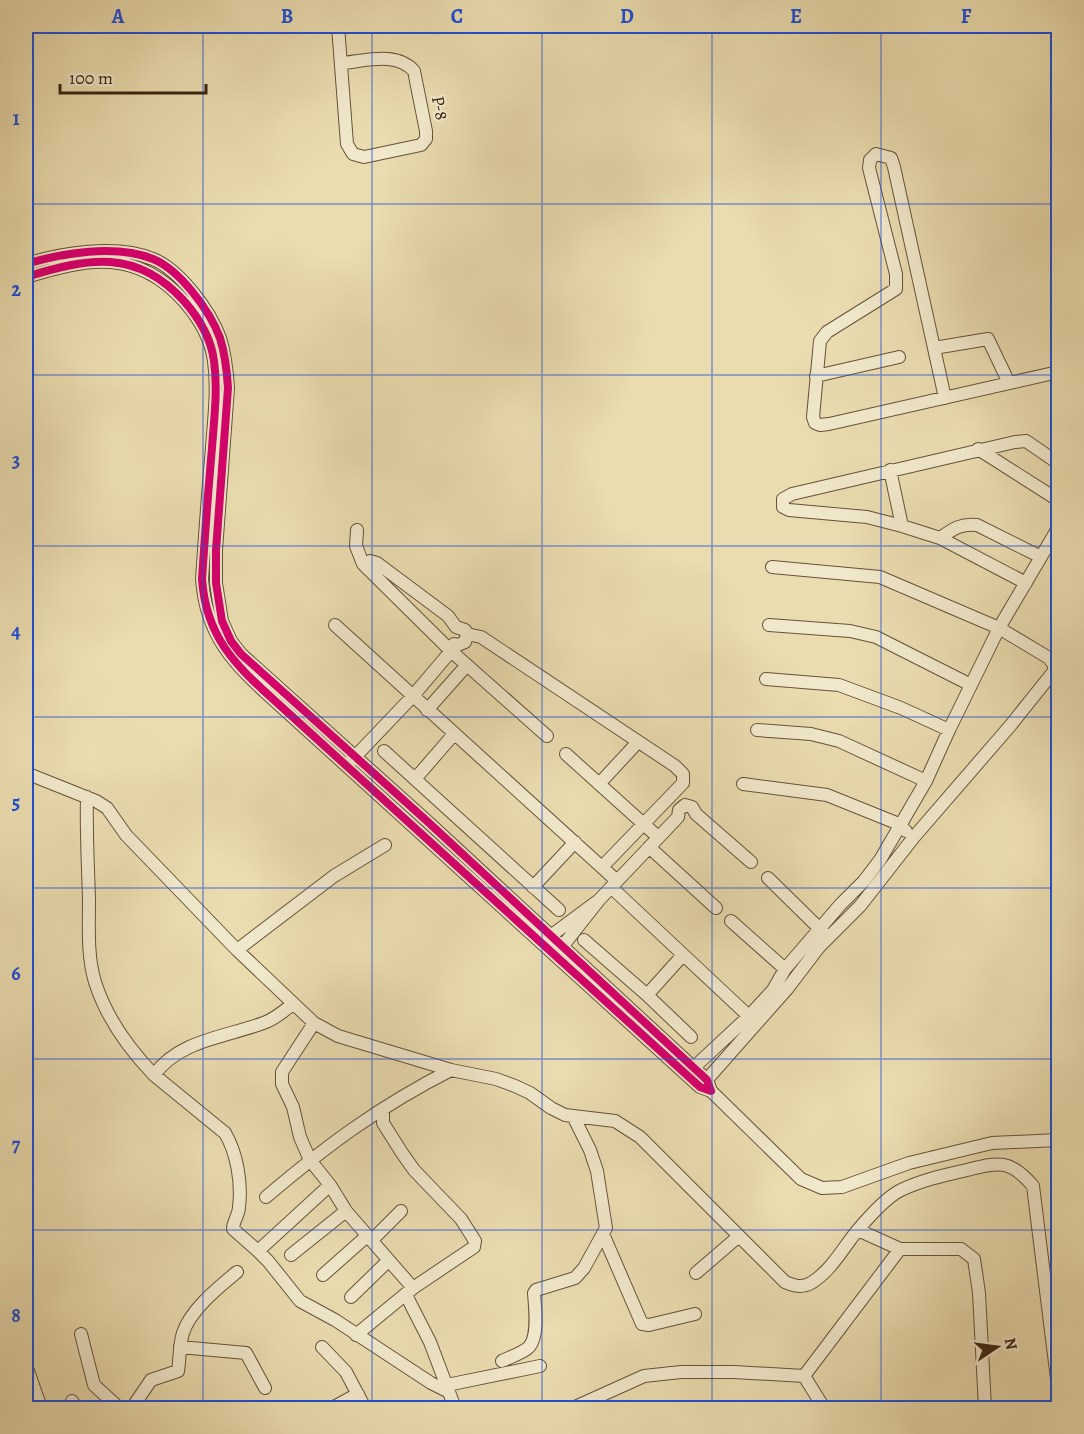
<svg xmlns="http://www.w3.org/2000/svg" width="1084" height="1434" font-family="Alegreya,serif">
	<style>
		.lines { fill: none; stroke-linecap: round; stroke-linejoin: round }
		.minor-casing { stroke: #655239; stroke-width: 14 }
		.minor { stroke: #f1e8cb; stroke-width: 12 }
		.cycleway-casing { stroke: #f1e8cb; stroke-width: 11 }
		.cycleway { stroke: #d6006c; stroke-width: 8 }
		.grid { fill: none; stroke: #1d4ed8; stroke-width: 1.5; stroke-opacity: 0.55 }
		.labels { text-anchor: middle; stroke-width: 4.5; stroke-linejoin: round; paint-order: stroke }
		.street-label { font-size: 18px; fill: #392412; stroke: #f1e8cb }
		.neatline { fill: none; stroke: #1d4ed8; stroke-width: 2 }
		.grid-label { font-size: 20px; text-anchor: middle; font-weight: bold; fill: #1d4ed8 }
	</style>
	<rect width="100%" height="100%" fill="#eadcaf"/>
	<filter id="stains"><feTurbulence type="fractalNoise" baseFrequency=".00333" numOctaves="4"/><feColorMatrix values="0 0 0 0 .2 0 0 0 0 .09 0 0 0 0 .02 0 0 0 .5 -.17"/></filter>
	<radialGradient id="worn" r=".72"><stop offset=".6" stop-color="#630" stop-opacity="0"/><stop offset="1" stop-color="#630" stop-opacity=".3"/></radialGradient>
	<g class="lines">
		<defs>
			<path id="minor" d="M338 26 347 144 353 154 364 157 421 145 426 139V131L414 71C397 51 365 61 342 63
				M26 264C62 253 116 244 153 259 180 270 210 311 220 338 225 354 227 371 228 388L216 550V583L222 621 231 641 241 654 428 822 707 1080 711 1091 700 1087 274 700C234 664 206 636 202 579 205 535 208 492 212 448 214 419 218 390 214 361 211 338 199 318 184 301 136 248 88 258 26 277
				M934 348 988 339 1009 383
				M816 376 899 357
				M945 398 894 167 891 158 876 154 870 160 869 168 896 274V289L827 332 820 341 813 417 815 423 820 425 829 424 1058 372
				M978 449 1058 500
				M890 470 902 526
				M357 530 356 546 363 564 451 651 453 646
				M940 538C953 529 961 523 977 525L1041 557
				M363 564 370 561 377 563 448 616 456 627 465 630 467 634 465 642 458 645 454 644
				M1026 583 940 538 902 526 867 517 789 510 783 507V499L792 494 1015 442 1026 441 1058 463
				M335 625 617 881
				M769 625 850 631 876 637 971 685
				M467 634 481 637 675 766 683 774V783L602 867
				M766 679 839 685 901 708 949 730
				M427 710 467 665
				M757 730 811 734 839 741 926 781
				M384 751 559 910
				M566 754 658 837
				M351 761 412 697 451 651 547 736
				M26 773 96 801 107 808 126 835 237 950 314 1023 338 1036 451 1070 496 1079 515 1086 530 1093 551 1108 565 1115 615 1121 640 1137 785 1282C794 1286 802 1288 811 1283 831 1271 843 1248 857 1231 867 1219 887 1197 901 1190 922 1180 945 1175 967 1170 999 1162 1010 1159 1033 1186L1058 1387
				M415 779 454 734
				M599 784 637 743
				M743 784 827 795 894 822 906 831
				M87 797C86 831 88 865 89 899 89 926 87 956 95 982 106 1017 129 1049 154 1075
				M649 847 716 908
				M768 878 825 934
				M533 887 575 842
				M611 887 755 1022
				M599 900 678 817 679 810 685 805 692 807 696 814 751 862
				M731 921 785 969
				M545 940 599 900 558 952
				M584 940 647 995 691 1037
				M237 950 334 876 385 845
				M647 995 683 955
				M293 1004C285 1010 276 1018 266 1022 228 1037 180 1039 154 1075L225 1133C237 1153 242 1183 239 1207 239 1215 233 1221 233 1229L258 1251 330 1185
				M314 1023 282 1072V1084L293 1107 300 1137 310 1160 330 1185 346 1211 413 1288
				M689 1072 749 1016 773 990 785 969 840 905 864 881 880 860 926 781 949 730 999 628 1058 528
				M703 1084 787 989 819 947 860 906 914 837 1010 726 1054 671V665L1049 658 999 628 880 577 772 567
				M711 1091 801 1179 822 1188 842 1187 909 1163 992 1143 1058 1140
				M266 1197C326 1146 380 1106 451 1070
				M603 1234 642 1324 649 1325 695 1314
				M372 1240 401 1211
				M900 1249H961L974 1259 979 1293 985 1408
				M258 1251 268 1261 300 1301 335 1320 431 1383 449 1392
				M291 1255 346 1211
				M696 1273 739 1236
				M323 1275 367 1236
				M26 1281V1284
				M406 1295 430 1342 455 1408
				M351 1297 388 1261
				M81 1334 94 1385 119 1408
				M356 1335 413 1288 474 1247 475 1241 461 1219 414 1170 402 1153 383 1123V1109
				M180 1347 246 1353 265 1388
				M322 1347 346 1372 365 1408
				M502 1361C510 1357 523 1353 529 1347 539 1336 535 1307 534 1293L536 1290 575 1278 584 1268 606 1228 597 1171 590 1150 573 1116
				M26 1365 41 1408
				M804 1376 900 1249 858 1230
				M804 1376 824 1408
				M447 1385 540 1366
				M72 1401 76 1408
				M132 1408 151 1380 178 1371C180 1359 179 1345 183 1333 190 1310 219 1287 237 1272
				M332 1408 358 1394
				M573 1408 644 1376 681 1372H734L804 1376"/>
		</defs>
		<use href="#minor" class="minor-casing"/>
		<use href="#minor" class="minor"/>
		<defs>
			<path id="cycleway" d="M26 264C62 253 116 244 153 259 180 270 210 311 220 338 225 354 227 371 228 388L216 550V583L222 621 231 641 241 654 428 822 707 1080 711 1091 700 1087 274 700C234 664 206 636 202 579 205 535 208 492 212 448 214 419 218 390 214 361 211 338 199 318 184 301 136 248 88 258 26 277"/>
		</defs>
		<use href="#cycleway" class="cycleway-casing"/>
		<use href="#cycleway" class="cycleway"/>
	</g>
	<path class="grid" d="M203 26V1408M372 26V1408M542 26V1408M712 26V1408M881 26V1408M26 204H1058M26 375H1058M26 546H1058M26 717H1058M26 888H1058M26 1059H1058M26 1230H1058"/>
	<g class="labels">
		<g class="street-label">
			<text transform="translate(440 108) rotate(79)" y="6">P-8</text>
		</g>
	</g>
	<rect width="1084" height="1434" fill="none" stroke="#eadcaf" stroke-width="66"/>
	<g transform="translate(997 1347) rotate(77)" stroke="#f1e8cb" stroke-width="4.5" paint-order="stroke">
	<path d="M0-4.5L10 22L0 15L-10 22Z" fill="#392412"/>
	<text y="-9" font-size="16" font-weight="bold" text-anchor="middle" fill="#392412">N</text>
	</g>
	<path d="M60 84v9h146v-9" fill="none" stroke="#392412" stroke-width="3"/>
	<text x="69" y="84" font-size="18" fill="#392412" stroke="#f1e8cb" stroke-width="4.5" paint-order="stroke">100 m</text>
	<rect x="33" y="33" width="1018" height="1368" class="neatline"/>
	<g class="grid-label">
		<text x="118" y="23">A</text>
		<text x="287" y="23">B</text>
		<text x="457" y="23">C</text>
		<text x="627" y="23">D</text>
		<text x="796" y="23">E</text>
		<text x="966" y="23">F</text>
		<text x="16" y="125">1</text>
		<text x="16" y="296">2</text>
		<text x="16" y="467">3</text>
		<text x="16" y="638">4</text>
		<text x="16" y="809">5</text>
		<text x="16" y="980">6</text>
		<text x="16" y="1151">7</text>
		<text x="16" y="1322">8</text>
	</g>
	<rect width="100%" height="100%" filter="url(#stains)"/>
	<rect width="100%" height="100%" fill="url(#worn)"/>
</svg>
